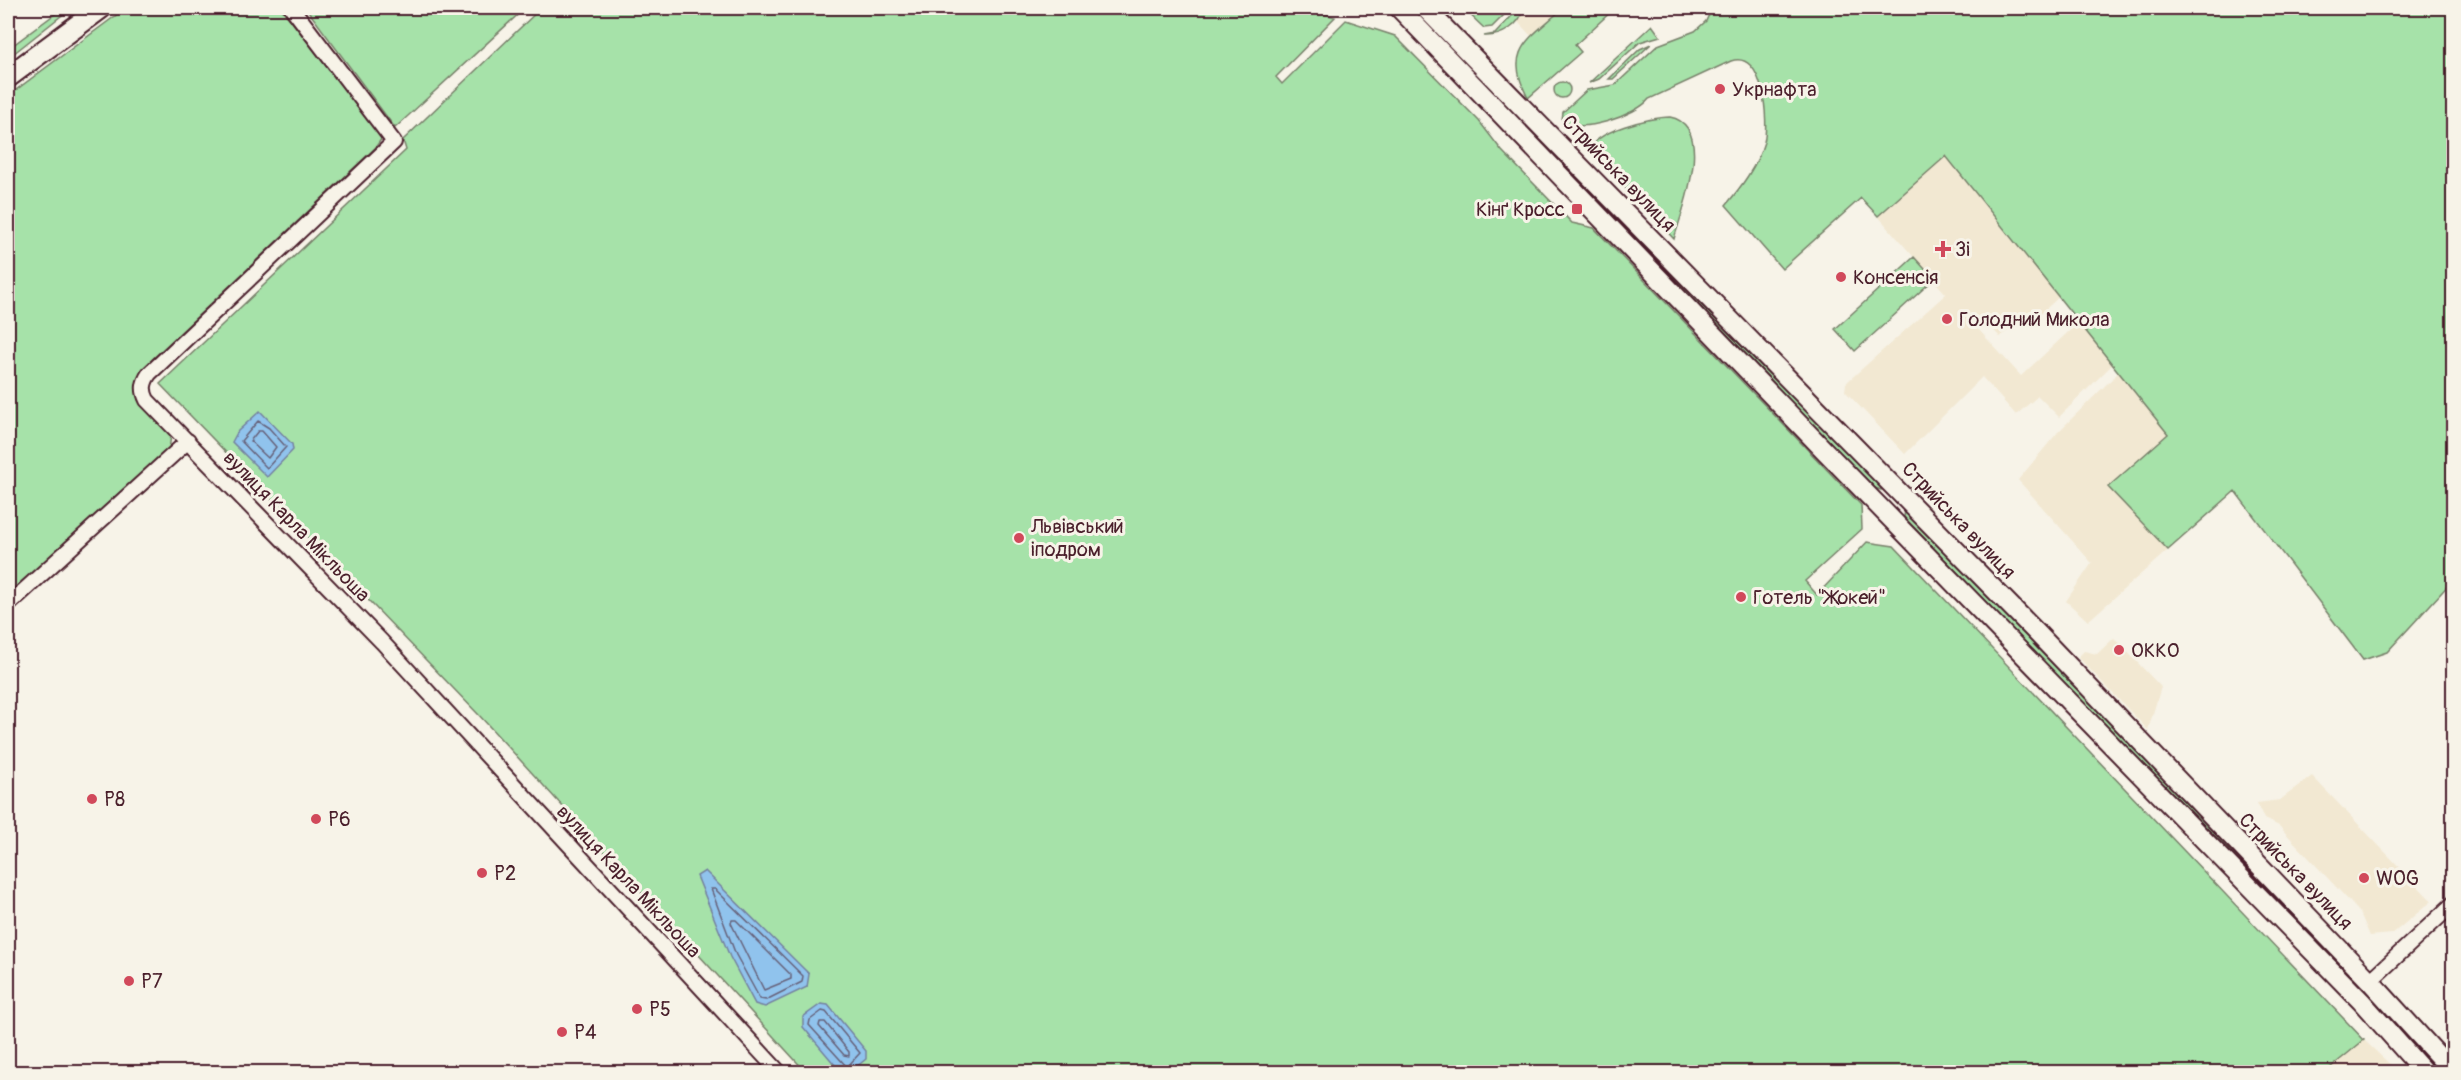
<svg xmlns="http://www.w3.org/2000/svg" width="2461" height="1080" font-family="Pangolin,sans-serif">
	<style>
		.built { fill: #f2e8d2 }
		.green { fill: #a6e2a9; stroke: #78806a; stroke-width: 1.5 }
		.water { fill: #90c3ed; stroke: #74819f; stroke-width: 1.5 }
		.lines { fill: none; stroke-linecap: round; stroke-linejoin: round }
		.shore { stroke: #666179; stroke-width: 1.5 }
		.minor-casing { stroke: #4a1f2b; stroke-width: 18 }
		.major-casing { stroke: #4a1f2b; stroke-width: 22 }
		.highway-casing { stroke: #4a1f2b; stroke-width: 24 }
		.minor { stroke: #f7f3e8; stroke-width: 14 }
		.major { stroke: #f7f3e8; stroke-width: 18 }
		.highway { stroke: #f7f3e8; stroke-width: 20 }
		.poi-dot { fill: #d1495b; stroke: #f7f3e8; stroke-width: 2 }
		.labels { text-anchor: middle; stroke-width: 6; stroke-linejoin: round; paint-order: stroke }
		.poi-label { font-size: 20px; fill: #4a1f2b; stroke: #f7f3e8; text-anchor: start }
		.street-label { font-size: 20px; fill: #4a1f2b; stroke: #f7f3e8 }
	</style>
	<rect width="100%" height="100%" fill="#f7f3e8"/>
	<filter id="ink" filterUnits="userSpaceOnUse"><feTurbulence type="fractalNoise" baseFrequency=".0167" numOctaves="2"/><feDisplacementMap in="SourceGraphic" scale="12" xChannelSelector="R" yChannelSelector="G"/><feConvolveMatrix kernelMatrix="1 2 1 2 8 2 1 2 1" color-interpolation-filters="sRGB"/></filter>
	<g filter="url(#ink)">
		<path class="built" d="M1505 8H1563L1532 37Z
			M1946 156 2060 296 2026 327 2019 320 2000 337 1987 323 1979 330 2021 376 2080 321 2114 363 2059 417 2038 396 2016 415 1982 377 1905 454 1845 391 1846 383 1946 294 1878 216Z
			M2120 371 2168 434 2109 487 2168 550 2088 621 2066 601 2092 563 2018 480 2058 432Z
			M2114 638 2161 687 2148 730 2078 657 2084 651 2097 654Z
			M2312 776 2432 901 2392 934 2370 936 2360 913 2352 904 2279 826 2264 819 2257 803 2280 800Z
			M2364 1040 2398 1072H2325L2328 1071Z"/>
		<path class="green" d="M63 8H71L8 58V49Z
			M126 8H281L382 138 375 148 143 368C126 397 153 415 171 435L169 450 8 597V96Z
			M306 8H525L395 128Z
			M541 8H1305L1335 17 1276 77 1282 84 1346 20 1395 36 1479 121 1502 151 1572 223 1594 228 1861 505 1862 529 1805 581 1817 595 1867 542 1894 546 2364 1040 2325 1072H806L478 714 160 384 406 150 403 140Z
			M1463 8H1511L1492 27 1484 28Z
			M1519 8H1524C1520 25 1502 37 1484 36L1495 34Z
			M1563 8H1615L1575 45 1581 52 1528 98C1502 49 1530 39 1563 8Z
			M1712 8H2453V580L2387 652 2363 660 2235 491 2168 550 2108 487 2168 434 1946 156 1878 216 1861 198 1782 269 1726 205C1741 187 1757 166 1764 142 1769 122 1764 49 1731 61L1649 99C1637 115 1578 136 1562 120L1563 112 1587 90 1615 85 1658 45 1695 31 1706 21Z
			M1652 25 1660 36 1640 42 1599 79 1589 83Z
			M1651 44 1613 79H1609L1640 49Z
			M1554 90a8 8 0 1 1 16 0a8 8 0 1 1-16 0Z
			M1496 94 1502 95 1881 486V490L1875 488 1497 100Z
			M1670 117C1716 126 1682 211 1674 239L1590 151C1593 131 1651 117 1670 117Z
			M1914 257 1934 279 1855 351 1835 329Z
			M1905 510 1911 511 2445 1072H2435L2362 992 1904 517Z"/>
		<path class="water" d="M260 411 292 444 293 450 267 477 232 442 238 431Z
			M705 871 809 974 807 987 765 1007 755 1004 730 957 697 876Z
			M821 1004 828 1005 866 1051V1059L850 1072H841L803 1027V1017Z"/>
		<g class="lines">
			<path class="shore" d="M258 421 269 428 286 447 267 468 241 441Z
				M258 431H262L276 447 268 458 250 441Z
				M711 889H715L803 976 802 982 766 1000 760 999 736 955Z
				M732 920H736L791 975V979L764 990 731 923Z
				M822 1011 826 1012 860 1053 847 1067 809 1025 810 1020Z
				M820 1022H825L849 1052V1056L844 1055 819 1026Z"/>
			<defs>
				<path id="minor" d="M292 8 394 142 149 374C143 383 142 390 147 400L382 642 779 1072
					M8 605 188 441
					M2370 981 2454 903"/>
				<path id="major" d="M1399 8 1825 451 2361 1001 2424 1072
					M1425 8 2038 634 2370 981 2453 1072"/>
				<path id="highway" d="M8 77 101 8"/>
			</defs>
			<use href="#minor" class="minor-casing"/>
			<use href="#major" class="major-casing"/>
			<use href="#highway" class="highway-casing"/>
			<use href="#minor" class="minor"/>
			<use href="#major" class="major"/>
			<use href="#highway" class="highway"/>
		</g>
	</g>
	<g class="poi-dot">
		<circle cx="1720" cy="89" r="6"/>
		<rect x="1571" y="203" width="12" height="12" rx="3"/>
		<path d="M1940 240h6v6h6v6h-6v6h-6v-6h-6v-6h6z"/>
		<circle cx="1841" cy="277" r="6"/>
		<circle cx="1947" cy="319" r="6"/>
		<circle cx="1019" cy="538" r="6"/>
		<circle cx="1741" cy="597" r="6"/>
		<circle cx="2119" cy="650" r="6"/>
		<circle cx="92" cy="799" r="6"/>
		<circle cx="316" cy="819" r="6"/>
		<circle cx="482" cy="873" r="6"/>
		<circle cx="2364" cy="878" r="6"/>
		<circle cx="129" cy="981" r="6"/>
		<circle cx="637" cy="1009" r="6"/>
		<circle cx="562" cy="1032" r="6"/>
	</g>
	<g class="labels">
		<g class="poi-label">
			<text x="1732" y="96">Укрнафта</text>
			<text x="1565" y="216" text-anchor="end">Кінґ Кросс</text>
			<text x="1955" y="256">3і</text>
			<text x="1853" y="284">Консенсія</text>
			<text x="1959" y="326">Голодний Микола</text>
			<text x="1031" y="533">Львівський<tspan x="1031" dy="23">іподром</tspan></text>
			<text x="1753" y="604">Готель "Жокей"</text>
			<text x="2131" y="657">ОККО</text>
			<text x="104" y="806">P8</text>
			<text x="328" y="826">P6</text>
			<text x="494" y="880">P2</text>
			<text x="2376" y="885">WOG</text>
			<text x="141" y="988">P7</text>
			<text x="649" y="1016">P5</text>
			<text x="574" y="1039">P4</text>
		</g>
		<g class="street-label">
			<text transform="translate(1619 173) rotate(46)" y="7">Стрийська вулиця</text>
			<text transform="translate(1959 520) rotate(46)" y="7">Стрийська вулиця</text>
			<text transform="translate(297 526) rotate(46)" y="7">вулиця Карла Мікльоша</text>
			<text transform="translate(2296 871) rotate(46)" y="7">Стрийська вулиця</text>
			<text transform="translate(629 881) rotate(47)" y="7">вулиця Карла Мікльоша</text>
		</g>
	</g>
	<rect width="2461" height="1080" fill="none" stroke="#f7f3e8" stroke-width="30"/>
	<rect x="15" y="15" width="2431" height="1050" fill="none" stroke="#4a1f2b" stroke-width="2" filter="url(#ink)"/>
</svg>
